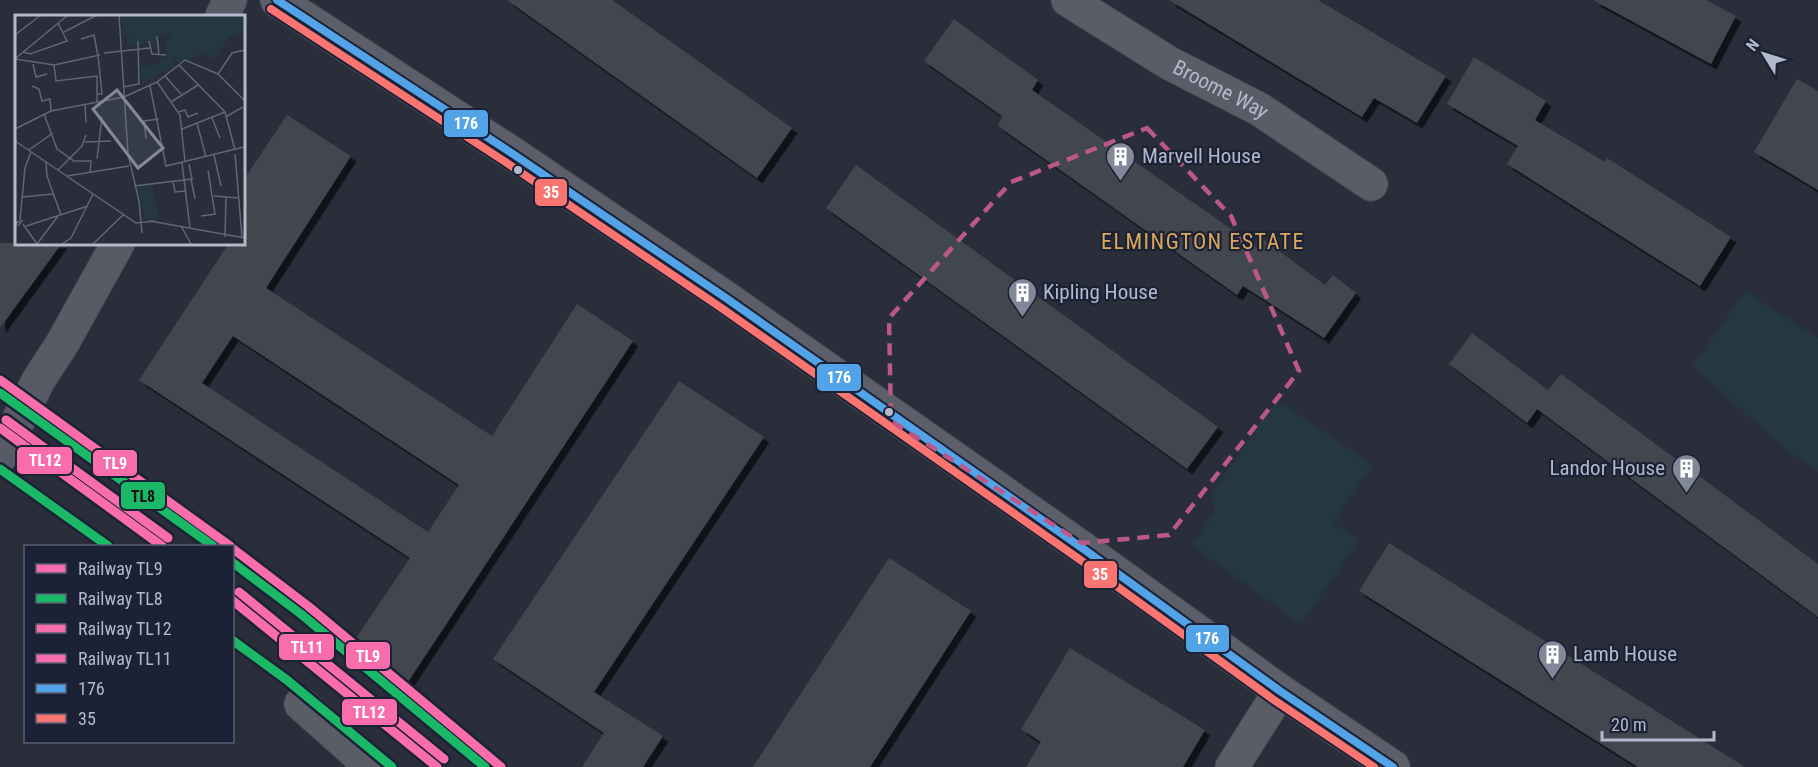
<svg xmlns="http://www.w3.org/2000/svg" width="1818" height="767" font-family="'Roboto Condensed',sans-serif">
	<style>
		.green { fill: #253841 }
		.building { fill: #424650; fill-rule: evenodd; filter: url(#shadow) }
		.lines { fill: none; stroke-linecap: round; stroke-linejoin: round }
		.street-casing { stroke: #464953; stroke-width: 35 }
		.secondary-casing { stroke: #464953; stroke-width: 35 }
		.primary-casing { stroke: #474b56; stroke-width: 35 }
		.street { stroke: #5a5d67; stroke-width: 33 }
		.secondary { stroke: #585b65; stroke-width: 33 }
		.primary { stroke: #5c5f69; stroke-width: 33 }
		.bus-1-casing { stroke: #1c2235; stroke-width: 12 }
		.bus-2-casing { stroke: #1c2235; stroke-width: 12 }
		.bus-1 { stroke: #53a3e8; stroke-width: 8 }
		.bus-2 { stroke: #fa7571; stroke-width: 8 }
		.rail-1-casing { stroke: #1c2235; stroke-width: 14 }
		.rail-2-casing { stroke: #1c2235; stroke-width: 14 }
		.rail-3-casing { stroke: #1c2235; stroke-width: 14 }
		.rail-4-casing { stroke: #1c2235; stroke-width: 14 }
		.rail-1 { stroke: #f96dac; stroke-width: 9 }
		.rail-2 { stroke: #1ab867; stroke-width: 9 }
		.rail-3 { stroke: #f96dac; stroke-width: 9 }
		.rail-4 { stroke: #f96dac; stroke-width: 9 }
		.marked { fill: none; stroke: #bc5888; stroke-width: 4.5; stroke-dasharray: 12 8; stroke-linejoin: round }
		.bus-dot { fill: #b3b9cb; stroke: #1c2235; stroke-width: 2 }
		.labels { text-anchor: middle; stroke-width: 4.5; stroke-linejoin: round; paint-order: stroke }
		.street-label { font-size: 21px; fill: #b3b9cb; stroke: #1c2235 }
		.poi-label { font-size: 21px; fill: #b3b9cb; stroke: #1c2235; text-anchor: start }
		.neighbourhood-label { font-size: 22px; letter-spacing: 1.5px; fill: #dea85b; stroke: #1c2235 }
		.inset-road { fill: none; stroke: #606674; stroke-width: 1.5 }
		.view { fill: #838898; fill-opacity: 0.15; stroke: #838898; stroke-width: 3 }
		.inset-edge { fill: none; stroke: #b3b9cb; stroke-width: 3 }
		.line-badge { stroke: #1c2235; stroke-width: 2 }
		.badge-label { font-size: 16px; text-anchor: middle; font-weight: bold; fill: #fff }
		.pale-badge-label { font-size: 16px; text-anchor: middle; font-weight: bold; fill: #111 }
	</style>
	<defs>
		<filter id="shadow"><feDropShadow dx="5.5" dy="5.5" stdDeviation="0" flood-color="#0009"/></filter>
	</defs>
	<rect width="100%" height="100%" fill="#292e3a"/>
	<path class="green" d="M1746 291 1818 338V472L1788 451 1692 366Z
		M1273 405H1285L1372 465 1333 522 1359 540 1301 625 1192 545 1215 511 1211 494Z"/>
	<path class="building" d="M507 0H612L792 128 757 178Z
		M1169 0H1318L1446 76 1417 123 1374 98 1362 117Z
		M1593 0H1706L1736 16 1711 64Z
		M954 19 1038 80 1032 90 1257 247 1263 239 1325 285 1333 275 1356 293 1324 338 1243 286 1237 295 998 126 1002 116 924 61Z
		M1474 57 1546 101 1535 120 1605 162 1607 158 1731 237 1700 286 1507 164 1518 146 1447 104Z
		M1797 79 1818 91V190L1754 152Z
		M287 115 351 156 266 288 492 436 577 304 633 341 404 688 350 647 410 558 139 380 229 243H243V181ZM233 336 459 485 428 532 202 383Z
		M856 165 1218 427 1187 469 826 208Z
		M0 243H62L0 328Z
		M1472 333 1548 390 1561 374 1818 564V617L1537 409 1527 423 1449 364Z
		M679 381 764 437 594 692 663 736 643 767H582L604 733 493 659Z
		M1389 543 1745 767H1638L1359 591Z
		M889 558 971 611 870 767H753Z
		M1070 648 1205 730 1183 767H1026L1041 742 1021 729Z"/>
	<g class="lines">
		<defs>
			<g id="street">
				<path id="s1" d="M1068 0 1169 63 1259 109 1371 184"/>
				<path d="M301 704 372 767"/>
				<path d="M1232 767 1280 691"/>
			</g>
			<path id="secondary" d="M222 16 230 0
				M0 457 38 381 62 344 118 243"/>
			<path id="primary" d="M277 0 513 154 726 298 1085 550 1280 691 1393 767"/>
		</defs>
		<use href="#street" class="street-casing"/>
		<use href="#secondary" class="secondary-casing"/>
		<use href="#primary" class="primary-casing"/>
		<use href="#street" class="street"/>
		<use href="#secondary" class="secondary"/>
		<use href="#primary" class="primary"/>
		<defs>
			<path id="bus-1" d="M277 0 513 154 726 298 1085 550 1280 691 1393 767"/>
			<path id="bus-2" d="M271 9 507 163 720 307 1079 559 1274 700 1374 767"/>
		</defs>
		<use href="#bus-1" class="bus-1-casing"/>
		<use href="#bus-2" class="bus-2-casing"/>
		<use href="#bus-1" class="bus-1"/>
		<use href="#bus-2" class="bus-2"/>
		<defs>
			<path id="rail-1" d="M0 380 230 546
				M232 548 308 606 501 767"/>
			<path id="rail-2" d="M0 393 213 546
				M0 469 108 546
				M232 562 301 614 485 767
				M232 640 287 680 392 767"/>
			<path id="rail-3" d="M0 428 162 546
				M232 600 437 767"/>
			<path id="rail-4" d="M6 420 168 538
				M239 592 444 759"/>
		</defs>
		<use href="#rail-1" class="rail-1-casing"/>
		<use href="#rail-2" class="rail-2-casing"/>
		<use href="#rail-3" class="rail-3-casing"/>
		<use href="#rail-4" class="rail-4-casing"/>
		<use href="#rail-1" class="rail-1"/>
		<use href="#rail-2" class="rail-2"/>
		<use href="#rail-3" class="rail-3"/>
		<use href="#rail-4" class="rail-4"/>
	</g>
	<path class="marked" d="M1147 128 1231 216 1299 371 1169 535 1082 543 891 421 889 318 1011 182Z"/>
	<defs>
		<symbol id="building-pin" viewBox="-11 -11 22 30"><path d="M0 17L-7.5 6A9.5 9.5 0 1 1 7.5 6Z" fill="#838898" stroke="#1c2235"/><path d="M-4-6H4V6H1V3H-1V6H-4ZM-2.5-4.3h1.7v1.8h-1.7ZM.8-4.3h1.7v1.8H.8ZM-2.5-1h1.7V.8h-1.7ZM.8-1h1.7V.8H.8Z" fill="#fff"/></symbol>
	</defs>
	<g fill-rule="evenodd">
		<use href="#building-pin" x="1104" y="140" width="33" height="45"/>
		<use href="#building-pin" x="1006" y="276" width="33" height="45"/>
		<use href="#building-pin" x="1670" y="452" width="33" height="45"/>
		<use href="#building-pin" x="1536" y="638" width="33" height="45"/>
	</g>
	<g class="bus-dot">
		<circle cx="518" cy="170" r="5"/>
		<circle cx="889" cy="412" r="5"/>
	</g>
	<g class="labels">
		<g class="street-label">
			<text dy="7" stroke="none"><textPath href="#s1" startOffset="177">Broome Way</textPath></text>
		</g>
		<g class="poi-label">
			<text x="1142" y="163">Marvell House</text>
			<text x="1043" y="299">Kipling House</text>
			<text x="1665" y="475" text-anchor="end">Landor House</text>
			<text x="1573" y="661">Lamb House</text>
		</g>
		<g class="neighbourhood-label">
			<text x="1203" y="249">ELMINGTON ESTATE</text>
		</g>
	</g>
	<g transform="translate(15 15)">
		<rect width="230" height="230" fill="#292e3a"/>
		<path d="M107 0H229V19L215 21 196 45 188 38 163 48 157 42 160 50 127 69 125 51 144 49 147 41 152 43 151 22 156 23V19L143 21 140 38 135 26 118 32 112 29 114 21H108ZM135 169 138 172 144 203 130 204 123 175 124 171Z" fill="#253841"/>
		<path class="inset-road" d="M104 0 113 139 124 186 127 218M49 17 82 0M0 20 26 0M142 21 144 40M66 24 79 20 83 41M134 26 137 39 151 40M8 37 15 39 52 26 43 8M89 38 135 33M1 43 53 0M0 44 39 50 85 40M18 49 21 62 32 59M39 50 41 66 82 61V88M164 50 210 97 220 135M203 59 217 38 230 35M150 61 166 79M142 67 165 100 170 147M17 71 24 74 27 86 35 84 36 96M135 71 151 151 229 132M108 72 124 69 123 26M82 79H87L83 40M109 82 142 67 170 45 203 59 230 86M156 87 183 70M70 90 71 108M163 97 170 95 173 102 183 98M29 99 42 134 59 146H76L75 158M212 101 228 92M197 103 205 123M182 108 191 142M0 114 36 96 109 82M167 114 210 97M131 124 129 106 144 104M0 126 121 208 139 206M70 127 96 126M14 135 38 118M220 139 227 222M199 140 206 171M82 144 87 102M31 147 32 161 46 200M167 148 175 213M43 155 67 131 71 120M52 161 114 151M176 164 180 184M158 167 160 177 170 176M119 171 177 164 174 149M199 181 224 183M7 182 38 179M186 201 200 199 193 155M5 205 10 153 16 137M135 206 230 223M8 209 22 229M11 211 73 191M166 211 176 229M0 215 2 207 7 206 3 211M210 222 211 182M22 229 43 201M47 229 56 223 78 179M78 229 109 199"/>
		<path class="view" d="M102 75 148 133 123 153 78 94Z"/>
		<rect width="230" height="230" class="inset-edge"/>
	</g>
	<g class="line-badge">
		<rect x="443" y="109" width="46" height="29" rx="6" fill="#53a3e8"/>
		<rect x="534" y="178" width="34" height="29" rx="6" fill="#fa7571"/>
		<rect x="816" y="363" width="46" height="29" rx="6" fill="#53a3e8"/>
		<rect x="16" y="446" width="57" height="29" rx="6" fill="#f96dac"/>
		<rect x="92" y="449" width="46" height="28" rx="6" fill="#f96dac"/>
		<rect x="120" y="481" width="46" height="29" rx="6" fill="#1ab867"/>
		<rect x="1083" y="560" width="35" height="29" rx="6" fill="#fa7571"/>
		<rect x="1185" y="624" width="45" height="29" rx="6" fill="#53a3e8"/>
		<rect x="278" y="633" width="57" height="28" rx="6" fill="#f96dac"/>
		<rect x="345" y="641" width="46" height="29" rx="6" fill="#f96dac"/>
		<rect x="341" y="698" width="57" height="28" rx="6" fill="#f96dac"/>
	</g>
	<g class="badge-label">
		<text x="466" y="129">176</text>
		<text x="551" y="198">35</text>
		<text x="839" y="383">176</text>
		<text x="45" y="466">TL12</text>
		<text x="115" y="469">TL9</text>
		<text x="1100" y="580">35</text>
		<text x="1207" y="644">176</text>
		<text x="307" y="653">TL11</text>
		<text x="368" y="662">TL9</text>
		<text x="369" y="718">TL12</text>
	</g>
	<g class="pale-badge-label">
		<text x="143" y="502">TL8</text>
	</g>
	<rect x="24" y="545" width="210" height="198" fill="#1c2235" stroke="#585e71" stroke-width="1.5"/>
	<rect x="36" y="564" width="30" height="9" fill="#f96dac" stroke="#585e71" stroke-width="1.5"/>
	<text x="78" y="575" font-size="18" fill="#b3b9cb">Railway TL9</text>
	<rect x="36" y="594" width="30" height="9" fill="#1ab867" stroke="#585e71" stroke-width="1.5"/>
	<text x="78" y="605" font-size="18" fill="#b3b9cb">Railway TL8</text>
	<rect x="36" y="624" width="30" height="9" fill="#f96dac" stroke="#585e71" stroke-width="1.5"/>
	<text x="78" y="635" font-size="18" fill="#b3b9cb">Railway TL12</text>
	<rect x="36" y="654" width="30" height="9" fill="#f96dac" stroke="#585e71" stroke-width="1.5"/>
	<text x="78" y="665" font-size="18" fill="#b3b9cb">Railway TL11</text>
	<rect x="36" y="684" width="30" height="9" fill="#53a3e8" stroke="#585e71" stroke-width="1.5"/>
	<text x="78" y="695" font-size="18" fill="#b3b9cb">176</text>
	<rect x="36" y="714" width="30" height="9" fill="#fa7571" stroke="#585e71" stroke-width="1.5"/>
	<text x="78" y="725" font-size="18" fill="#b3b9cb">35</text>
	<g transform="translate(1764 54) rotate(308)" stroke="#1c2235" stroke-width="4.5" paint-order="stroke">
	<path d="M0-4.5L10 22L0 15L-10 22Z" fill="#b3b9cb"/>
	<text y="-9" font-size="16" font-weight="bold" text-anchor="middle" fill="#b3b9cb">N</text>
	</g>
	<path d="M1602 731v9h112v-9" fill="none" stroke="#b3b9cb" stroke-width="3"/>
	<text x="1611" y="731" font-size="18" fill="#b3b9cb" stroke="#1c2235" stroke-width="4.5" paint-order="stroke">20 m</text>
</svg>
